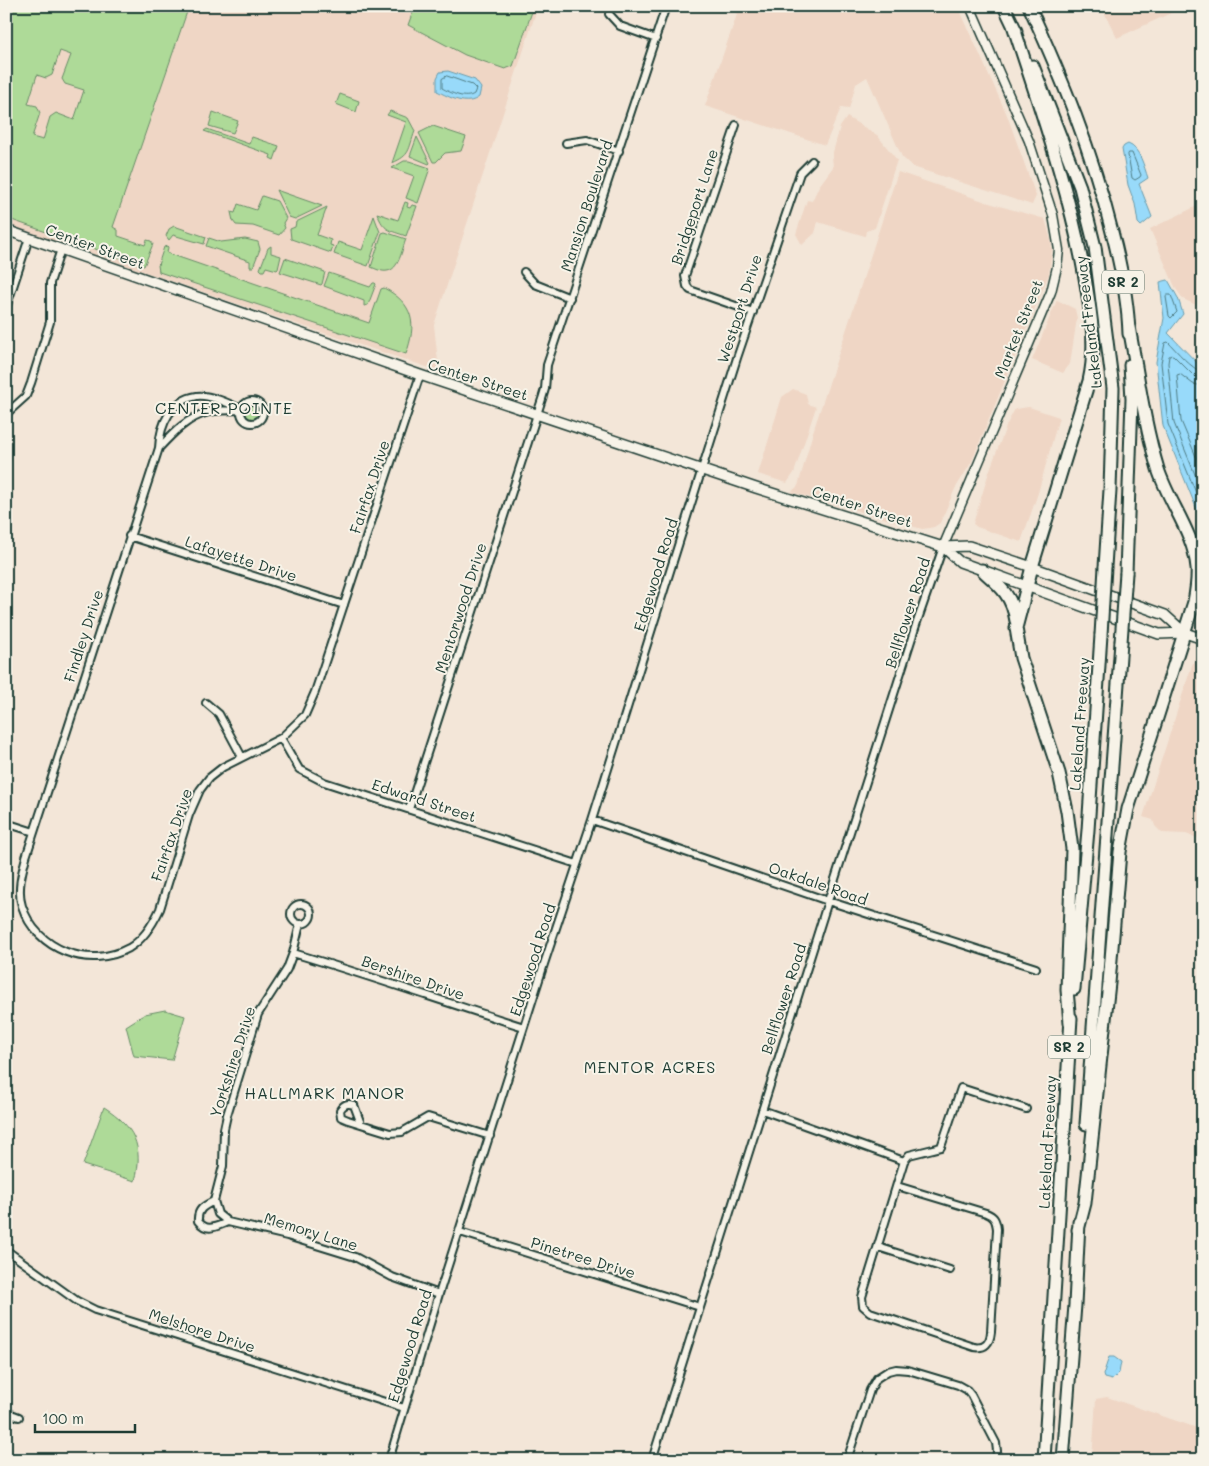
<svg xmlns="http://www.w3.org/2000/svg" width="1209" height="1466" font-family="Mali,sans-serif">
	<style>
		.built { fill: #efd6c5 }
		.green { fill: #aeda98; stroke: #668c66; fill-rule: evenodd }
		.water { fill: #98dafa; stroke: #689bab }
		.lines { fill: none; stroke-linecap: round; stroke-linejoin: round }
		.shore { stroke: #4f7c83; stroke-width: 1 }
		.minor-casing { stroke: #1f3d34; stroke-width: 10 }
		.tertiary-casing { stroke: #1f3d34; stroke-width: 11 }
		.secondary-casing { stroke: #1f3d34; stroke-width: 12 }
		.motorway-casing { stroke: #1f3d34; stroke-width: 15 }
		.minor { stroke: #f7f3e8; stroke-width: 6 }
		.tertiary { stroke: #f7f3e8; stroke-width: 8 }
		.secondary { stroke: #f7f3e8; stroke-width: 9 }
		.motorway { stroke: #f7f3e8; stroke-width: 11 }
		.motorway-bridge-casing { stroke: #1f3d34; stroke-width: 15; stroke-linecap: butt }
		.motorway-bridge { stroke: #f7f3e8; stroke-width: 11 }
		.labels { text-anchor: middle; stroke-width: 4; stroke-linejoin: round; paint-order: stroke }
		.shield { fill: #f7f3e8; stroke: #60746a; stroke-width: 1 }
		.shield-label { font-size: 14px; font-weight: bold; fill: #1f3d34 }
		.street-label { font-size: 15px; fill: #1f3d34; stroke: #f7f3e8 }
		.neighbourhood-label { font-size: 16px; letter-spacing: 1px; fill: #1f3d34; stroke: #f7f3e8 }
	</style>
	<rect width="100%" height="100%" fill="#f3e6d8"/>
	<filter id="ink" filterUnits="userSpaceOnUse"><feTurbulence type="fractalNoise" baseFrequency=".02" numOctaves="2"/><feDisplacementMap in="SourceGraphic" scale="10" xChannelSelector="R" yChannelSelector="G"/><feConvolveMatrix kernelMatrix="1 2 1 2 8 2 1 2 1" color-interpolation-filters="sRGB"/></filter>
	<g filter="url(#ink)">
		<path class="built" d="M6 6H538L434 325 439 371 270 315 6 224Z
			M740 6H958L1007 115 1036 196 1032 205 913 167 902 157 867 77 856 84 849 109 841 108 825 145 705 106Z
			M1101 6H1186L1117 38Z
			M847 117 877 135 897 160 875 228 866 231 865 236 818 222 815 233 802 245 796 234 807 200 812 201 819 186 833 167 832 156 840 127Z
			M898 172 989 203 1045 219 1051 240 1052 251 1049 274 971 463 955 489 940 523 934 527 929 528 922 529 791 492 798 486 813 432Z
			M1203 203V302L1196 305 1183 299 1176 289 1150 229Z
			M1057 300 1075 309 1077 318 1070 364 1063 373 1032 360Z
			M793 389 806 394 808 404 816 407 794 473 787 483 758 474 782 397Z
			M1029 407 1059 417 1038 493 1021 542 977 527 973 524 989 472 1007 424 1015 409Z
			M1197 657 1203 658V840L1186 834 1162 833 1155 826 1153 820 1143 817 1192 665Z
			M1107 1397 1203 1430V1460H1092L1096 1399Z"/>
		<path class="green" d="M6 6H189L113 227 118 230V236L145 245 147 240 151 241 153 244 144 266 6 218ZM60 51 71 55 62 79 65 84 84 90 74 120 56 113 50 117 43 140 32 137 40 113 37 106 28 104 37 75 46 78 52 75Z
			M415 6H534L513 66 505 69 465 55 408 25Z
			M340 94 359 101 356 112 336 104Z
			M390 111 408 118 415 131C408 150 411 155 392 163L406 122 387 115Z
			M213 112 238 121 233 133 209 126Z
			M433 126 466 137 461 151 445 153 436 162H433L419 133Z
			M207 129 249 144 252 137 279 146 274 160 270 158 271 155 204 131Z
			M417 137 430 163 429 164 410 156Z
			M404 161H409L430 168 418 203 406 198 414 176 392 168Z
			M276 190 322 206 295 219 289 217Z
			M262 196 277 201 286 218 283 223 285 228 279 235 253 226 236 225 233 221 231 212 235 213 238 204 256 210Z
			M405 202 408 203 407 207 410 208 412 205 417 206 406 236C389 230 384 231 377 213L398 220Z
			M327 207 317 235 331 240 330 245 333 246 331 253 291 239 290 229 295 227 296 222Z
			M374 216 380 232 368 266 334 254 338 242 362 250Z
			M174 226 206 237 204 244 173 235 169 240 166 236 169 229Z
			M385 232 406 239C402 249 399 270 387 271 382 272 376 269 371 267L382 233Z
			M209 238 221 242 245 239 258 242 260 249 253 267H250V261L206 246Z
			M167 246 168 247 167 253 369 323 381 289 384 288C414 304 417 324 406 354L159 272 158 265 164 247Z
			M271 246V253L281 256 278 269 277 270 266 267 264 271H262L260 269 268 248Z
			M285 258 325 272 322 284 321 285 280 272Z
			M329 273 370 287 373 283H375L376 284 368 305 364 306V301L324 286Z
			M243 413a9 9 0 1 1 18 0a9 9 0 1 1-18 0Z
			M165 1010 185 1016 172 1060 134 1056 126 1026 145 1014Z
			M104 1107C134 1126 144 1146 135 1181L83 1165Z"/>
		<path class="water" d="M448 71 475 80 481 88 479 97C467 107 449 97 437 91V78L440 72Z
			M1128 144C1140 148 1144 167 1148 178L1139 184 1152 217 1141 226 1138 223 1135 204 1128 185 1122 149 1124 146Z
			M1168 280 1178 298 1183 314 1168 333 1203 369V520L1197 510 1163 426 1156 362 1164 318 1160 282Z
			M1109 1357H1114L1121 1362 1119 1373 1112 1380 1104 1378 1103 1375Z"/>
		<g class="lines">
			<path class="shore" d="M447 76 472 85 476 89 474 94C465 100 451 93 442 88V79Z
				M1129 153H1132L1141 175 1140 177 1135 180 1132 178 1128 155Z
				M1168 295H1171L1177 312 1171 318 1169 316 1166 297Z
				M1203 372C1192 370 1176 350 1168 342L1165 343 1161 363 1168 424 1203 510
				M1203 378 1194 376 1173 355 1169 356 1168 363 1174 423 1203 494
				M1203 386 1193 384 1180 374 1177 375 1181 421 1203 473"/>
			<defs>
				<path id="minor" d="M609 14 620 26 656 39
					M736 125 685 276 687 286 690 290 753 312
					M566 143 587 140 619 151
					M524 272 535 284 570 298
					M6 308 29 238
					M241 412a11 11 0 1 1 22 0a11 11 0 1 1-22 0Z
					M241 409C230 404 209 394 197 396 171 400 160 424 159 448L26 857C22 872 17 890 22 906 36 950 89 970 129 948 144 939 153 924 160 909L189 815 200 790 209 778 223 767 281 738 305 715 315 692 420 375
					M6 414 26 396 31 383 50 322V283L61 249
					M6 442V459
					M159 448C173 433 188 417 209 412 219 410 230 410 240 410
					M129 536 344 605
					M206 703 219 714 242 757
					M281 738 299 769 324 782 577 864
					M409 809 542 399 545 389 547 365 666 6
					M592 820 828 901 1036 968
					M6 823 34 832
					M291 914a10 10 0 1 1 20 0a10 10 0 1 1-20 0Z
					M300 924 293 953 287 969 258 1014 227 1115 224 1129 223 1166 214 1201 218 1214 228 1222 287 1236 355 1257 392 1277 439 1294
					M293 953C371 976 447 1003 524 1027
					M762 1110 904 1161 862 1297 863 1306 870 1312 974 1347C985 1349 990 1343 991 1332L997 1229C996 1220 994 1216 986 1213L897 1186
					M361 1124 354 1105C347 1103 344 1104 340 1110L341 1117 348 1120 390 1133 402 1132 428 1117 490 1136
					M904 1161 909 1155 941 1147 961 1088 1026 1109
					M214 1201C204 1206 197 1209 198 1221 207 1233 217 1226 228 1222
					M460 1232 700 1307
					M878 1247 950 1270
					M6 1250 77 1301 95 1310 404 1408
					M6 1412 19 1417
					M389 1460 439 1294 544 964 592 820 702 469 737 358 800 173 812 161
					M652 1460 828 901 916 625 943 547
					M847 1460 870 1390 877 1378 888 1371 896 1369 908 1370 958 1385 967 1390 971 1395 996 1443 997 1451 996 1460"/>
				<path id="tertiary" d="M943 547 1051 292 1057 267 1059 250 1053 215 1029 141 970 6"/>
				<path id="secondary" d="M6 230 420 375 756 488 943 547 969 546 1032 567 1165 615 1185 633
					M943 547 960 562 1159 634 1185 633 1203 639"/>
				<path id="motorway" d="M1004 6 1016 31
					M1029 6C1062 78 1092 151 1111 228 1120 262 1128 298 1129 334
					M1013 25C1040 108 1070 192 1085 278 1091 313 1097 346 1089 381L1032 567 1016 628 1021 658 1059 773 1067 811 1072 849 1067 990 1070 1023
					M1033 66 1080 187 1095 247 1113 388 1110 490 1105 567
					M982 570C1000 586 1012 595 1016 621
					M1126 573 1132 399 1130 365
					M1074 989 1088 830 1101 635
					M1086 1124 1121 642
					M1078 1230 1085 1203 1109 983 1120 852 1128 809 1194 602C1196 591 1198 580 1197 568 1194 533 1169 503 1158 469 1144 423 1138 375 1129 327
					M1044 1460 1071 1018
					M1063 1460 1075 1305 1079 1222"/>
			</defs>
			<use href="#minor" class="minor-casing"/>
			<use href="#tertiary" class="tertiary-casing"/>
			<use href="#secondary" class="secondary-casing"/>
			<use href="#motorway" class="motorway-casing"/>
			<use href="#minor" class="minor"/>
			<use href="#tertiary" class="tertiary"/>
			<use href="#secondary" class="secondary"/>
			<use href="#motorway" class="motorway"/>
			<defs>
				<path id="motorway-bridge" d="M1101 635 1105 567
					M1121 642 1126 573"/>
			</defs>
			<use href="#motorway-bridge" class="motorway-bridge-casing"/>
			<use href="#motorway-bridge" class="motorway-bridge"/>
		</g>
	</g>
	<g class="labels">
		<g class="shield">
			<rect x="1102" y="270.5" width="42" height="23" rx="4"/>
			<rect x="1048" y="1035.5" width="42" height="23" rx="4"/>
		</g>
		<g class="shield-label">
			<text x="1123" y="287">SR 2</text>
			<text x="1069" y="1052">SR 2</text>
		</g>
		<g class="street-label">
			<text transform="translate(587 206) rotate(-72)" y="5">Mansion Boulevard</text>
			<text transform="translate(695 207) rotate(-72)" y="5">Bridgeport Lane</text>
			<text transform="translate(95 247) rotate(20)" y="5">Center Street</text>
			<text transform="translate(740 309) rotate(-72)" y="5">Westport Drive</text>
			<text transform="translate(1089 322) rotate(-97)" y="5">Lakeland Freeway</text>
			<text transform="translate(1019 329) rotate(-68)" y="5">Market Street</text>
			<text transform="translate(478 380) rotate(18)" y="5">Center Street</text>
			<text transform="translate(370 487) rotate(-72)" y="5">Fairfax Drive</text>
			<text transform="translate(862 507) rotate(18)" y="5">Center Street</text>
			<text transform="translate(241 559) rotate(18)" y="5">Lafayette Drive</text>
			<text transform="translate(656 575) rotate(-73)" y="5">Edgewood Road</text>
			<text transform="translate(461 608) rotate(-72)" y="5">Mentorwood Drive</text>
			<text transform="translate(908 613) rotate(-72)" y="5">Bellflower Road</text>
			<text transform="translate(84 636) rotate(-72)" y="5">Findley Drive</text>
			<text transform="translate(1080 724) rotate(-86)" y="5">Lakeland Freeway</text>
			<text transform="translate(424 801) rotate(18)" y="5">Edward Street</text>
			<text transform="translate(172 835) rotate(-71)" y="5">Fairfax Drive</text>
			<text transform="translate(818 884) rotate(19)" y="5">Oakdale Road</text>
			<text transform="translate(533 960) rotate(-72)" y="5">Edgewood Road</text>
			<text transform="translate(413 978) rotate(19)" y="5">Bershire Drive</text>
			<text transform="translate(784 999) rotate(-72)" y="5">Bellflower Road</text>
			<text transform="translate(233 1062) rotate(-72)" y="5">Yorkshire Drive</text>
			<text transform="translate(1048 1142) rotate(-87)" y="5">Lakeland Freeway</text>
			<text transform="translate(311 1232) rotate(17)" y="5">Memory Lane</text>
			<text transform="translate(583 1258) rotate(17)" y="5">Pinetree Drive</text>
			<text transform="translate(202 1331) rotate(18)" y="5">Melshore Drive</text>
			<text transform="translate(410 1346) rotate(-73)" y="5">Edgewood Road</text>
		</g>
		<g class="neighbourhood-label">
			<text x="224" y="414">CENTER POINTE</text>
			<text x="650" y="1073">MENTOR ACRES</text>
			<text x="325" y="1099">HALLMARK MANOR</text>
		</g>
	</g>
	<rect width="1209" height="1466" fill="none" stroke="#f7f3e8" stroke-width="25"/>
	<rect x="12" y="12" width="1184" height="1441" fill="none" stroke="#1f3d34" stroke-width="2" filter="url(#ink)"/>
	<path d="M35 1424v8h100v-8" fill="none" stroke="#1f3d34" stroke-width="2.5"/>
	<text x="42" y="1424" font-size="15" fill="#1f3d34" stroke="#f7f3e8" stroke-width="4" paint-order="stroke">100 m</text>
</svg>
